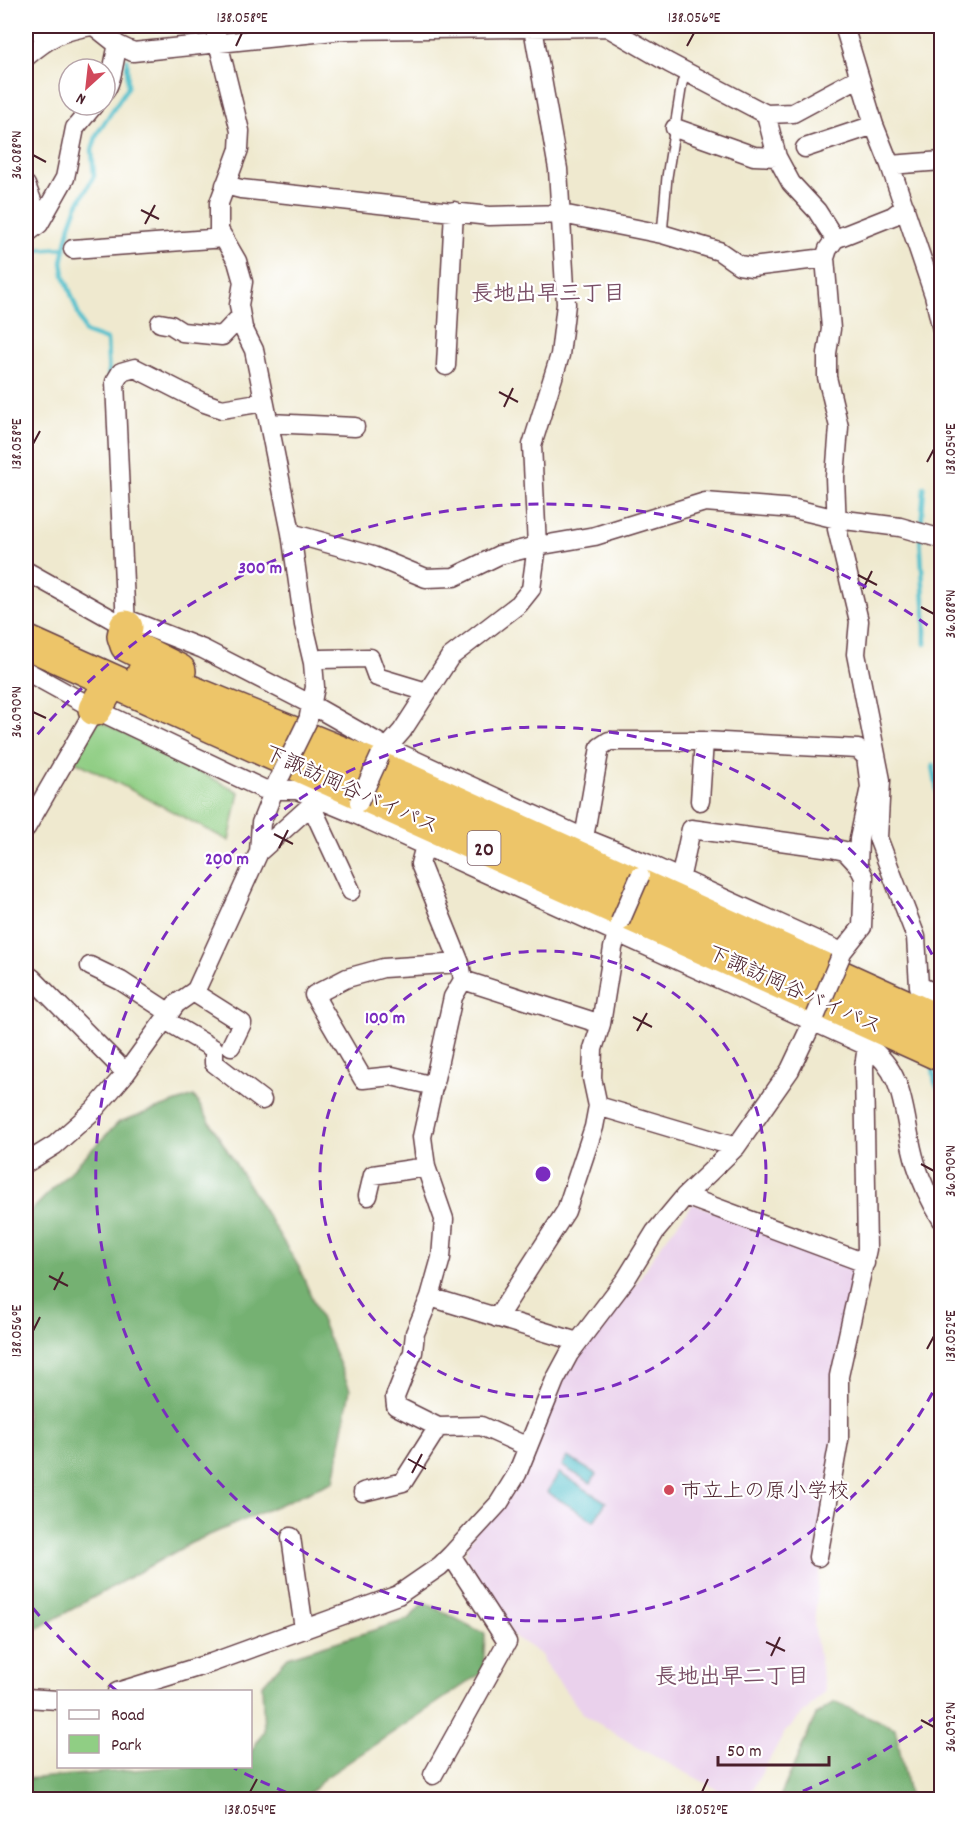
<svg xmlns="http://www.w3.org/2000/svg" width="967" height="1825" font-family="Dekko,'Klee One',sans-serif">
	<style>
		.built { fill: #ead1ec }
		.green { fill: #90ce84; stroke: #6d7658; stroke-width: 1.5 }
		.forest { fill: #74b172; stroke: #5f684e; stroke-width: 1.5 }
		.water { fill: #53c0cc; stroke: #4e707c; stroke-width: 1.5 }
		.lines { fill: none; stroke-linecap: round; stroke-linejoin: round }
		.stream { stroke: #53c0cc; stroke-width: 4.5 }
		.lane-casing { stroke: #633d44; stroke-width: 12 }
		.street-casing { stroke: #633d44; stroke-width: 21 }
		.highway-casing { stroke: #633d44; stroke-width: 36 }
		.lane { stroke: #fff; stroke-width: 9 }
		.street { stroke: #fff; stroke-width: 18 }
		.highway { stroke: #edc569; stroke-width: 33 }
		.street-bridge-casing { stroke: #633d44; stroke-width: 21; stroke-linecap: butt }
		.street-bridge { stroke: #fff; stroke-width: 18 }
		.ticks { fill: none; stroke: #4a1f2b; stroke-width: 2 }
		.ring { fill: none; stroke: #7b2cbf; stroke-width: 3; stroke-dasharray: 10 8 }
		.poi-dot { fill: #d1495b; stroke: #fff; stroke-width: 2 }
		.labels { text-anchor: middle; stroke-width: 4.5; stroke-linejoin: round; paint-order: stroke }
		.shield { fill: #fff; stroke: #80626b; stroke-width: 1.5 }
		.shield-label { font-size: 20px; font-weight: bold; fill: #4a1f2b }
		.street-label { font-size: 21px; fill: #4a1f2b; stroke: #fff }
		.poi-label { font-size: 21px; fill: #4a1f2b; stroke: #fff; text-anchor: start }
		.neighbourhood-label { font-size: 22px; font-weight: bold; fill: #794f66; stroke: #fff }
		.centre { fill: #7b2cbf; stroke: #fff; stroke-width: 3 }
		.ring-label { font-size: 18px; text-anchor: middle; font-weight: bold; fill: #7b2cbf; stroke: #fff; stroke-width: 4.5; stroke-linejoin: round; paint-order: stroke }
		.neatline { fill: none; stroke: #4a1f2b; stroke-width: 2 }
		.ticks-label { font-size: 15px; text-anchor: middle; fill: #4a1f2b }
	</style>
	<rect width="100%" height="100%" fill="#fff"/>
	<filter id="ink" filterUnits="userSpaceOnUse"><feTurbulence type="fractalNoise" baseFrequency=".0167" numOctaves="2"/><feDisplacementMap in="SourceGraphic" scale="12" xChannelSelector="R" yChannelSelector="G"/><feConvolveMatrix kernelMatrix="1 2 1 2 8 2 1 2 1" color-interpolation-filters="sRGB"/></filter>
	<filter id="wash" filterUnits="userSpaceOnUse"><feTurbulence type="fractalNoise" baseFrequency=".008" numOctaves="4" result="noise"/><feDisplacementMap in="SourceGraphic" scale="24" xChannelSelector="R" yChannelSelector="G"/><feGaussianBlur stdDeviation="1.35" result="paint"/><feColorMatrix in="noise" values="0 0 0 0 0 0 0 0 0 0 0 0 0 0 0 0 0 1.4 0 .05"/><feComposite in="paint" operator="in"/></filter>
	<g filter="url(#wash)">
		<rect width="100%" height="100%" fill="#efe9cf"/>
		<path class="built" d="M693 1203 859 1267 833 1442 814 1625 825 1691 785 1732 747 1799H736L637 1747 583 1714 543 1661V1656L512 1635 465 1555 468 1545 561 1380 638 1281 656 1252Z"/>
		<path class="green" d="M98 720 239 792 229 841 75 761Z"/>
		<path class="forest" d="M194 1096 299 1267 350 1389 334 1481 191 1543 26 1635V1216L119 1122Z
			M424 1602 485 1634 483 1672 325 1778 304 1799H26V1779L169 1767 250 1766 251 1752 264 1731 262 1685 288 1657 409 1619Z
			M835 1702 895 1728 909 1794 908 1799H779L816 1715Z"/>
		<path class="water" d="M567 1457 596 1474 591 1483 562 1466Z
			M559 1473 606 1502 594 1521 547 1492Z"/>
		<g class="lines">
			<path class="stream" d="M26 257 34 250 64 248
				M109 379 107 340 85 332 64 275 62 262 70 225 77 206 94 176 92 150 97 134 128 87 127 60
				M921 528 924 487
				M920 536 925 617V644
				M933 765 939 804 938 827 942 836
				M933 1068 935 1082 942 1094"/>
		</g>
	</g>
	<g filter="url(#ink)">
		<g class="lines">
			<defs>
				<path id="lane" d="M662 234 667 177 682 83 687 73"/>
				<path id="street" d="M34 26 46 40
					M94 26 118 45 133 52 344 30 607 27 669 63 766 114 777 157 791 183 817 211 835 239
					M214 26 240 131 239 149 219 203V230L237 261 243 282 239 305 243 328 254 350 291 533 304 625 313 663 315 687 309 716
					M844 26 874 125 890 165 934 295 942 330
					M26 57C50 37 60 31 92 26
					M105 91C112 83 114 58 118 45
					M766 114 793 113 858 78
					M675 128 754 156 777 157
					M805 148 874 125
					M890 165 942 161
					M26 185 36 211 45 213
					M225 185 241 189 489 216 562 214 662 234 719 251 739 265 752 267 825 258
					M26 234 39 224 65 178 75 128 94 105
					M73 249 224 238
					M160 323 171 325 182 332 222 336 241 316
					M446 366 454 211
					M269 423 355 427
					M291 533 373 556 426 578 454 577 499 555 537 546 595 536 705 502 795 509 837 519 900 527 942 539
					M26 571 126 627 115 382 121 372 135 368 202 402 222 409 264 402
					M127 619 203 649 312 705 386 747 584 838 646 863 842 952
					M321 659 370 658 377 677 427 692
					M26 671 95 709 263 789 297 790 355 814 867 1046C909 1074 902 1121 916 1164 922 1184 931 1202 942 1220
					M380 756 402 731 450 657 519 604 531 589 537 546 532 445 560 355 566 304 558 169 533 28
					M881 780 878 838 916 937 919 986 942 996
					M870 787 881 780 856 654 859 621 837 529 835 477 839 427 827 377V353L831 329 825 258 828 249 835 239 893 216 905 207
					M700 801 704 741
					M311 805 351 891
					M26 828 95 709
					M584 838 600 747 609 741H704L858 749 866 757 870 787 859 839 858 865 864 877 862 927 842 952 840 958
					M425 846 420 864 460 963 463 980 453 997 422 1137 426 1167 444 1219 441 1258 430 1297 578 1342
					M259 852 318 799
					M680 880 691 829 831 848 845 851 858 865
					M90 966 121 981 170 1013
					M26 974 32 978 126 1073
					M463 980 601 1024 593 1049 592 1078 598 1106 594 1127 566 1211 497 1318
					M193 992 242 1023 231 1046
					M165 1020 214 1049V1063L262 1100
					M601 1024 613 948 620 923
					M434 1086 392 1076 363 1079 314 995 347 978 383 968 460 963
					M598 1106 736 1147
					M26 1163 55 1145 94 1110 126 1073 176 1004 196 990 259 852 261 823 278 780
					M368 1196 373 1175 426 1167
					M685 1196 865 1263
					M430 1297 415 1333 413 1352 395 1397 396 1406 438 1427
					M363 1492 403 1482 438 1427 481 1426 528 1447
					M291 1537 304 1629
					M818 1557 839 1440V1376L867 1249 864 1067 867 1046
					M117 1692 211 1663 398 1595 440 1566 451 1555 499 1503 517 1474 555 1380 569 1354 626 1279 655 1232 685 1196 736 1147 790 1070 816 1015
					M26 1698 58 1700
					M433 1775 507 1642 451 1555"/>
				<path id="highway" d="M126 627 124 636 127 645 179 671
					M26 642 942 1055
					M144 673 405 779 942 1023
					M95 709 111 682"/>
			</defs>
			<use href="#lane" class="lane-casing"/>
			<use href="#street" class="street-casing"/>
			<use href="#highway" class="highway-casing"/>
			<use href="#lane" class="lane"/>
			<use href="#street" class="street"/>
			<use href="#highway" class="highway"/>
			<defs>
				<path id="street-bridge" d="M281 775 308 720
					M359 802 380 756
					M620 922 640 876
					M816 1015 840 958"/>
			</defs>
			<use href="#street-bridge" class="street-bridge-casing"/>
			<use href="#street-bridge" class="street-bridge"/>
		</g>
	</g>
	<path class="ticks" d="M236 46 242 33M687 46 694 33M33 155 46 162M141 210 159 219M145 224 155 205M499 392 518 402M504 407 513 388M33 444 40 431M927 462 934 449M858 575 877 585M863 589 872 571M921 607 934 614M33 712 46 718M274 834 293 844M279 848 288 830M633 1017 652 1027M637 1031 647 1013M921 1164 934 1171M49 1276 68 1286M54 1290 63 1272M33 1331 40 1317M927 1349 934 1336M408 1459 426 1469M412 1473 422 1454M766 1642 785 1651M771 1656 780 1637M921 1720 934 1727M250 1792 257 1779M702 1792 708 1779"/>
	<g class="ring">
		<circle cx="543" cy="1174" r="223"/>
		<path d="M941 1377A447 447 0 1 1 941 971"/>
		<path d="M937 1716A670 670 0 0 1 783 1799M303 1799A670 670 0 0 1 234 1768M117 1691A670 670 0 0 1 26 1600M26 748A670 670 0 0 1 937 632"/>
	</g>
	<circle class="poi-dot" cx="669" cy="1490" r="6"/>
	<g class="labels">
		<rect class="shield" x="467.5" y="831" width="33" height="34" rx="4.5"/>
		<g class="shield-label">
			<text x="484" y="855">20</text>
		</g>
		<g class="street-label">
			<text transform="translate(352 789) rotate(24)" y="7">下諏訪岡谷バイパス</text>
			<text transform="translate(795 989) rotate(24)" y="7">下諏訪岡谷バイパス</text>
		</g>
		<g class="poi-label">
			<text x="681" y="1497">市立上の原小学校</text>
		</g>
		<g class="neighbourhood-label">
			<text x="548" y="300">長地出早三丁目</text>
			<text x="732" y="1683">長地出早二丁目</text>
		</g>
	</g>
	<circle cx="543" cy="1174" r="9" class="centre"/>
	<g class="ring-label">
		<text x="260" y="573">300 m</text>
		<text x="227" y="864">200 m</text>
		<text x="385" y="1023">100 m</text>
	</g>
	<rect width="967" height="1825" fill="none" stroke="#fff" stroke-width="66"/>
	<rect x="57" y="1690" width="195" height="78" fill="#ffffff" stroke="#b7a5aa" stroke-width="1.5"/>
	<rect x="69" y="1710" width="30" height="9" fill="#ffffff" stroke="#b7a5aa" stroke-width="1.5"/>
	<text x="111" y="1720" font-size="18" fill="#4a1f2b">Road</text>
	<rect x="69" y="1735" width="30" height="18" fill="#90ce84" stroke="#b7a5aa" stroke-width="1.5"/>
	<text x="111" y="1750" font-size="18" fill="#4a1f2b">Park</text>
	<g transform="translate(87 87) rotate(207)"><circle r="28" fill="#ffffff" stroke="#b7a5aa" stroke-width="1.5"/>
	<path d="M0-4.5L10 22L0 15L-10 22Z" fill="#d1495b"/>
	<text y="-9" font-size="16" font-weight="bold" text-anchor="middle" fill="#4a1f2b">N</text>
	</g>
	<path d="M718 1756v9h111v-9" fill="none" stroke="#4a1f2b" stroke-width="3"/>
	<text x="727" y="1756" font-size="18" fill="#4a1f2b" stroke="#ffffff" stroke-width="4.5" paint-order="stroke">50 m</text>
	<rect x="33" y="33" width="901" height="1759" class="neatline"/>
	<g class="ticks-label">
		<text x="242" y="22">138.058°E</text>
		<text x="694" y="22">138.056°E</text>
		<text transform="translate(16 155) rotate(-90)" y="5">36.088°N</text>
		<text transform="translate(16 444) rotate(-90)" y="5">138.058°E</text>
		<text transform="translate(950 449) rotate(-90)" y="5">138.054°E</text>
		<text transform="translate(950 614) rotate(-90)" y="5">36.088°N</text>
		<text transform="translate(16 712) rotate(-90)" y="5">36.090°N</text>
		<text transform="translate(950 1171) rotate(-90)" y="5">36.090°N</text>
		<text transform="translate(16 1331) rotate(-90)" y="5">138.056°E</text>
		<text transform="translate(950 1336) rotate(-90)" y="5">138.052°E</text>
		<text transform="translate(950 1727) rotate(-90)" y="5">36.092°N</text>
		<text x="250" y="1814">138.054°E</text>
		<text x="702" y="1814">138.052°E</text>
	</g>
</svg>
